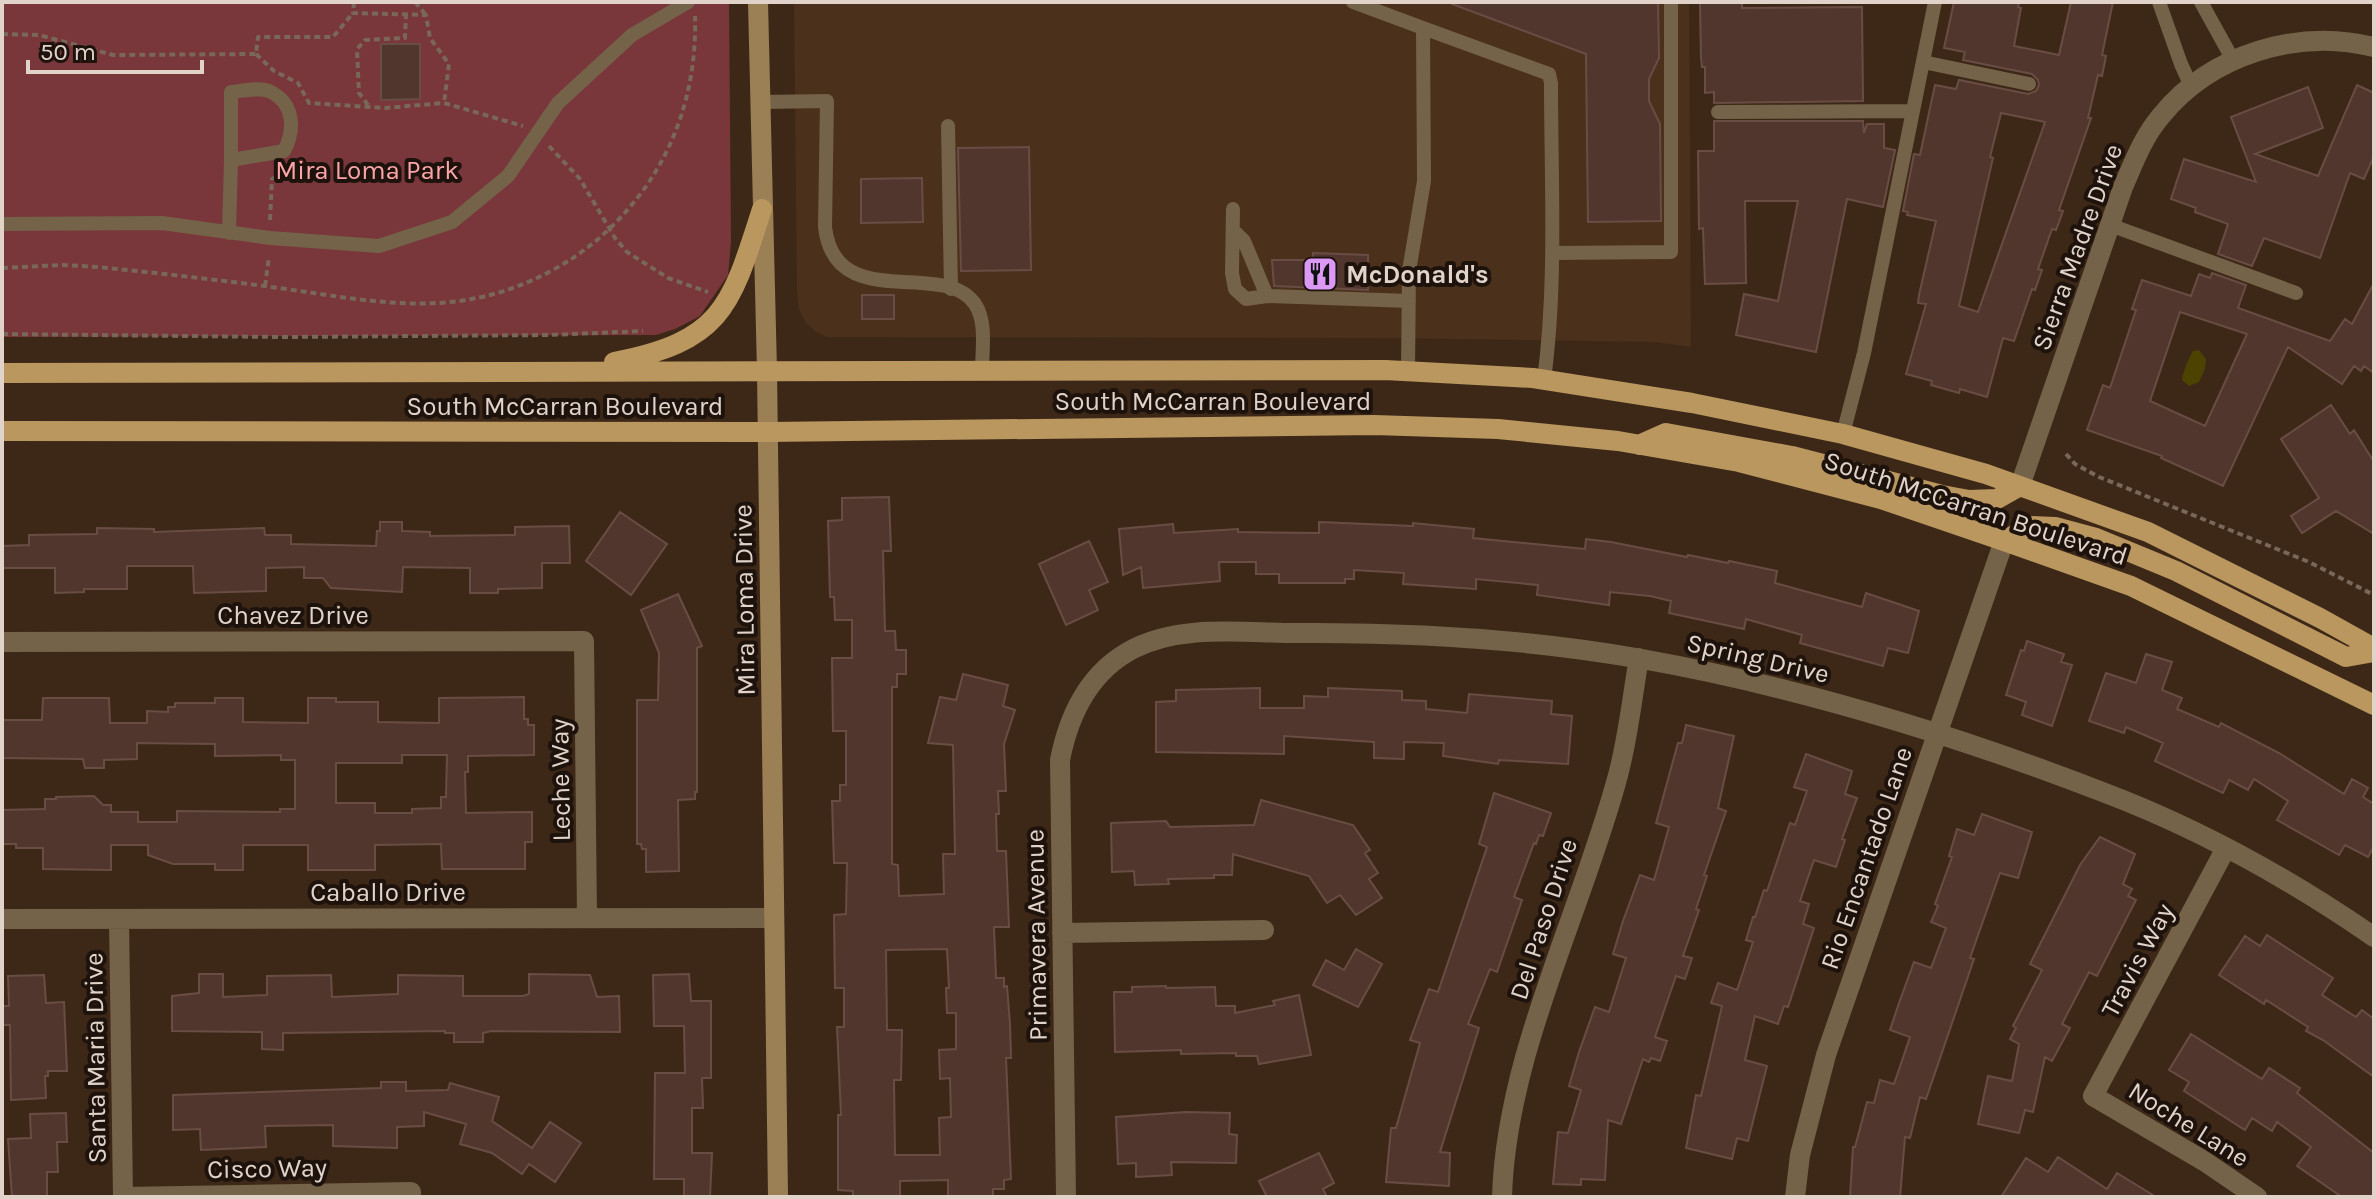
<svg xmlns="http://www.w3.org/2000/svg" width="2376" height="1199" font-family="Karla,sans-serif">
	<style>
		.built { fill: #4b301b }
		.green { fill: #79363b }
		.water { fill: #4d4200 }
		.building { fill: #51362e; stroke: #694d44; stroke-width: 2; fill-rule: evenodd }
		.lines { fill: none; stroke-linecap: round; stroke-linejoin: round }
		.path { stroke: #796759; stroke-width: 4; stroke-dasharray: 6 4; stroke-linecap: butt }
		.lane { stroke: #746348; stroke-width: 14 }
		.street { stroke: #746348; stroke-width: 20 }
		.secondary { stroke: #9b8055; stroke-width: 20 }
		.primary { stroke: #ba975e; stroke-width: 20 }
		.labels { text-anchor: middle; stroke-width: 8; stroke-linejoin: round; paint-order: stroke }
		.park-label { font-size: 26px; fill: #fda5a8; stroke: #1d130c }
		.street-label { font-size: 26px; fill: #e1d3c9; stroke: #1d130c }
		.poi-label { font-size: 26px; font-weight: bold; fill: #e1d3c9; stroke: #1d130c; text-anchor: start }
	</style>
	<rect width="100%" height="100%" fill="#3d2818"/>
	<path class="built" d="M794 2H1689L1691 347 1654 342 1391 338 827 337 816 332 806 323 799 309 797 292Z"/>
	<path class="green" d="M2 2H729L731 243 728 275 700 316 675 329 656 335 2 337Z"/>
	<path class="water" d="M2199 350 2206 359 2205 369 2199 382 2189 386 2182 380C2182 374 2190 355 2193 351Z"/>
	<path class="building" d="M1452 2H1658L1659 58 1649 79V101L1660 124 1661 221 1588 222 1586 54 1452 4Z
		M1700 2H1742V8L1862 7 1863 101 1714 103V92L1705 93V67H1702L1701 58Z
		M1954 2H2019L2018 7 2021 8 2014 46 2059 55 2071 2H2113L2102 55 2106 56 2102 76 2098 75 2088 118H2091L2059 210 2063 211 2056 230 2052 229 2038 269 2042 270 2035 290 2032 289 2014 341 2003 338 1987 397 1960 389 1959 393 1931 385 1932 381 1906 374 1926 304 1918 303 1919 295 1936 221 1907 215 1908 212 1903 211 1914 154 1920 155 1935 85 1956 89 1959 80 2028 94 2036 91 2039 85 2038 80 2032 74 1963 60 1965 52 1944 48ZM2001 113 2045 122 1978 312 1959 306 1993 158 1990 157Z
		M381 44H420V99L381 100Z
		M2357 85 2374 93V156L2364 179 2350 173 2320 258 2264 238 2252 266 2218 254 2228 224 2195 212 2196 208 2171 199 2184 159 2256 182 2231 117 2308 87 2323 128 2255 154 2318 176Z
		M1714 121H1863L1864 133 1867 124H1884V148L1895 150 1883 207 1847 199 1816 352 1736 335 1744 294 1778 301 1798 201H1745L1746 283 1705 284 1703 228 1699 229 1698 151H1714Z
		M1029 147 1031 270 961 271 958 148Z
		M922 178 923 222 861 223V179Z
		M1313 253 1368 255V290L1274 286 1272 260H1313Z
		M2212 273 2246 285 2238 308 2330 341 2345 319 2352 324 2374 283V373L2364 366 2361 371 2354 366 2342 384 2288 347 2223 486 2161 458 2162 456 2087 430 2103 385 2110 388 2136 310 2132 309 2142 280 2191 296 2199 274 2210 278ZM2180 312 2247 334 2205 426 2150 401Z
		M862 295H894V319H862Z
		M2331 405 2350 434 2354 430 2374 462V534L2336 511 2302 533 2291 516 2319 498 2281 439Z
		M889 497 891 551H883L885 631H895L896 650H906V674H897V687H892V864L898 865 899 896 944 894 943 854H955L953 745 928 743 940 697 956 700 963 674 1008 685 1003 706 1015 710 1004 744 1006 791H998L999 814H996L997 851H1006L1009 927H994L996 978H1004V987L1007 986 1010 1024 1011 1058H1006L1011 1179 1004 1180V1189H993V1197H948V1180L900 1181V1197H853V1191L838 1190V1115H841L837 1027H844V988H835L834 915 846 914 847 863H834L832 801H840V785H846V731H833L832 658H852V620H835L834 597H830L828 521 842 520V498ZM947 949 949 988H946L947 1013H956V1049L939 1050 940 1079 950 1078 951 1117 939 1118 940 1155H895L894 1080H901L902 1030H887L886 950Z
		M620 512 667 544 631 595 586 561Z
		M380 522H402V531L430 532V536L515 535V527L569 526 570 563H542V588L498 589V593H470V568L403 567 402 592 331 588 323 578H304V567L266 568V591L194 593 193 566H127V589H84V592L55 593V568H2V546L29 545V535L97 534V528L154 529V532L264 528 265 535H291V544L376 546 377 531H380Z
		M1319 522 1413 526V523L1474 529 1473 538 1585 549 1586 539 1611 542 1687 557 1688 555 1728 563 1729 561 1777 571 1775 583 1862 607 1866 593 1919 611 1908 653 1888 648 1883 666 1800 643 1802 635 1746 619 1744 629 1669 613 1671 601 1650 596 1610 592 1609 605 1537 595 1538 585 1476 579V589L1403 584 1404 573 1354 570V579H1345V583H1279V574H1256V562H1219L1220 581 1143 588 1141 567 1123 575 1119 529 1173 524 1174 533 1238 529V532L1319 533Z
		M1089 541 1108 582 1089 590 1098 610 1066 625 1039 564Z
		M678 594 702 646 697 648V792H695V799L678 800 679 871 646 872V849H642L641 844H637V700H658L659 653 641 610Z
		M2027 641 2064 654 2061 662 2072 665 2052 726 2022 715 2026 702 2006 695 2021 650 2024 651Z
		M2146 654 2172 662 2162 690 2182 698 2177 709 2219 727 2221 723 2279 753 2344 794 2352 779 2368 788 2363 797 2374 804V846L2368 857 2345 845 2339 855 2277 820 2288 801 2254 779 2248 790 2229 780 2223 793 2155 761 2163 743 2126 727 2124 733 2089 721 2106 673 2136 683Z
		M1260 688V708H1304V696L1328 697V688L1402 691V700L1426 701V709L1467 713 1469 694 1552 701 1551 714 1572 716 1568 764 1499 760 1498 764 1443 756 1444 743 1404 742V759L1374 758V742L1284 736V754L1156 752V702L1176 701V690Z
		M524 697V719H528V725H534V755L468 756V772H465L466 813 532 812V842H525V869H442L441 844 375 845V870H308V845H243V870H215V864H173L148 855V845H111V870L43 869V848H16V844H2V810L45 809V799H56V797L94 796 103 805H111V812H138V822H177V811L280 812V809H295V760H281V755L215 756V744L137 743V759L104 760V768H85L83 759 2 758V720H42L43 698H109L110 723H147V711L168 712V707H175V703H215V698H243V722L308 723V698H336V702H378V722L439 723V698ZM402 755H447L446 797H441V808L412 809V813H375V803H336V763H402Z
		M1686 725 1734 736 1718 808 1726 811 1704 875 1707 876 1696 909 1699 910 1683 956 1692 958 1685 979 1676 976 1655 1037 1667 1041 1660 1061 1651 1058 1649 1062 1643 1059 1621 1124 1608 1120 1605 1180 1581 1179V1185L1553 1184 1558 1132 1568 1133 1581 1090 1569 1086 1579 1052 1595 1007 1609 1012 1626 958 1613 954 1623 921 1640 875 1654 880 1669 827 1656 823 1678 743H1682Z
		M1806 754 1852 771 1845 794 1857 798 1842 839 1845 840 1836 867 1814 860 1800 901 1809 904 1803 924 1814 928 1788 1007 1784 1006 1778 1024 1755 1016 1745 1060 1767 1066 1748 1141 1737 1138 1732 1159 1686 1148 1696 1095 1701 1096 1722 1006 1711 1003 1718 983 1737 990 1753 942 1746 940 1753 917H1755L1764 890 1767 891 1790 823 1795 825 1807 791 1794 787Z
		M1494 793 1551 813 1543 836 1539 835 1536 844 1534 843 1514 897 1522 900 1497 972 1490 969 1468 1024 1479 1028 1440 1152 1450 1153 1449 1186 1386 1182 1391 1128H1396L1420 1043 1410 1040 1429 989 1438 992 1487 847 1479 844Z
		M1261 800 1353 825 1370 850 1365 853 1378 873 1369 879 1382 898 1356 915 1340 895 1327 903 1309 876 1233 854 1232 875H1214V878L1168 879 1169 884 1135 885 1134 871 1112 872 1111 823 1166 821 1170 827 1254 825Z
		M1982 814 2032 832 2018 878 2000 873 1970 958 1974 959 1926 1099 1920 1097 1910 1138 1905 1137 1900 1197H1850L1853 1147H1855L1867 1102 1874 1103 1880 1080 1894 1084 1910 1037 1890 1030 1899 1003 1914 962 1931 968 1946 928 1931 922 1938 906 1935 904 1952 857 1949 856 1957 829 1974 835Z
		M2100 837 2135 854 2123 884 2132 889 2128 896 2136 900 2097 976 2089 972 2062 1024 2070 1028 2052 1061 2045 1057 2033 1112 2025 1110 2019 1133 1978 1124 1988 1076 2012 1081 2019 1044 2010 1039 2016 1028 2013 1026 2042 970 2030 964 2080 865Z
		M2267 935 2333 978 2322 995 2356 1017 2362 1010 2374 1019V1077L2323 1040 2306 1031 2308 1027 2266 1000 2264 1004 2219 975 2245 936 2260 946Z
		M1356 949 1382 964 1358 1007 1313 985 1326 960 1344 970Z
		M199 974H223V997L267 995V976L331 975 332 997 398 994V975L463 976V996H523L529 994V974L590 975 597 997 619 996 620 1032 491 1031 483 1033V1042H454V1033H445V1031L283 1033V1050L262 1049V1032L172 1031V996L199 993Z
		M689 974 691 1001H711V1078H702L703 1108H692V1153H712L710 1197H684V1179H654L655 1073H685L684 1026H654L653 975Z
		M44 975 46 1003 64 1002 67 1071H48V1076H45L46 1098 11 1100 10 1025H2V1006H9L8 976Z
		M1166 986V988L1215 987 1216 1006H1235V1013L1275 1005 1273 1001 1299 995 1311 1055 1259 1064 1257 1056H1236V1053L1181 1054V1050L1115 1052 1114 992H1132V987Z
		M2191 1034 2262 1079 2269 1068 2300 1088 2297 1093 2374 1153V1197H2342L2297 1166 2311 1147 2277 1122 2272 1131 2252 1118 2245 1130 2184 1091 2189 1082 2169 1070Z
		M381 1082H406V1091L448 1090 450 1083 499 1097 492 1121 532 1148 550 1122 581 1143 555 1182 529 1164 522 1174 492 1153 460 1144 466 1124 424 1112V1126L397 1127V1148L333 1146V1125L265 1126 266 1147 201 1150 200 1129 173 1130V1095L381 1088Z
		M1186 1112 1230 1113 1229 1134 1237 1135 1236 1163 1171 1162 1172 1175 1136 1177V1163L1118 1164 1116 1117Z
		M66 1113 67 1142H57L58 1172H47V1197H12L8 1139 31 1138 30 1114Z
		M1319 1153 1334 1183 1323 1189 1327 1197H1267L1259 1181Z
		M2058 1157 2107 1189 2117 1173 2156 1197H2001L2026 1158 2048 1172Z"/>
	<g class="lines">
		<path class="path" d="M354 2 353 13 426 15 430 38 449 64 444 103
			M415 2 426 15
			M2 34 39 35 113 55 256 54 258 37H333L353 13
			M256 54 274 71 298 83 309 103 385 108 444 103 523 126
			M368 105 359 93 357 49 365 40 405 38 406 14
			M549 146 580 179 615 238 627 252 668 278 708 292
			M270 220 272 179 287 170
			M2 268 63 265 98 267C158 273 219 280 279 288 379 302 457 321 551 271 586 252 613 229 638 197 678 146 697 82 695 16
			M265 286 269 257
			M2 334 283 337 549 335 643 331
			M2066 454 2075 464 2099 477 2309 562 2374 595"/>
		<path class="lane" d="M1353 2 1423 28 1424 181 1409 271 1408 372
			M2159 2 2181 64 2191 86
			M2201 2 2233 60
			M1423 28 1549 74 1551 83C1551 182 1557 282 1544 380
			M1923 62 2029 84
			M759 102 827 101 825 227C835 315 944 258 975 304 987 322 982 350 982 371
			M1718 112 1913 111
			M948 126 951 289
			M1233 209 1232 273 1235 289 1246 299 1267 296 1409 301
			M2 224 162 223 270 238 379 246 452 222 508 176 558 103 632 35 688 2
			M2110 225 2296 293
			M1233 230 1244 241 1267 296
			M229 233 231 160 284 151C295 130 295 103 269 91 259 87 242 91 231 92V160
			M1552 253 1671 252V2
			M1843 434 1864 353 1935 2"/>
		<path class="street" d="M2020 486 2123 187C2134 162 2143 137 2161 116 2211 54 2298 28 2374 47
			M2 642 584 641 587 918
			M2226 848 2093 1096 2204 1161 2257 1197
			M2 919 774 918
			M119 919 123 1197
			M1062 933 1264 930
			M123 1197 411 1192V1197
			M1066 1197 1060 760C1069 714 1089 672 1133 649 1182 624 1243 633 1296 633 1411 632 1528 639 1642 659 1799 687 1952 734 2100 791 2196 827 2290 879 2374 937
			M1502 1197C1506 1056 1580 915 1617 779 1628 740 1632 698 1639 658
			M1795 1197 1800 1155 1826 1055 2004 541"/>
		<path class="secondary" d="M758 2 767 371 778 1197"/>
		<path class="primary" d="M614 362C723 341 731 306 762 209
			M2 373 1385 370 1533 378 1692 403 1843 434 1986 474 2148 532 2320 618 2374 648
			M2 431 767 432 1374 425 1498 429 1618 441 1739 462 1881 499 2004 541 2131 586 2374 705
			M1639 445 1666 433 1792 456 1942 495 1969 500 1997 499 2020 486
			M2004 541 2029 526 2055 527 2096 538 2176 571 2346 657 2374 652"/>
	</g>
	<defs>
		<symbol id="restaurant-square" viewBox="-11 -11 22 22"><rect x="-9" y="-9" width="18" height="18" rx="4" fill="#db99f5" stroke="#1d130c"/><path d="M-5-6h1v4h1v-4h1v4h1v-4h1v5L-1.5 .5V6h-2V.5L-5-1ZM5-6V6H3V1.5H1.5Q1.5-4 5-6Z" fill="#111"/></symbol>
	</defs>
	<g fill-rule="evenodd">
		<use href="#restaurant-square" x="1300" y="254" width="40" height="40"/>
	</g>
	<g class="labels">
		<g class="park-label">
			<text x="367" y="179">Mira Loma Park</text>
		</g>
		<g class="street-label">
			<text transform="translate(2077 247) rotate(-70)" y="9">Sierra Madre Drive</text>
			<text x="1213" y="410">South McCarran Boulevard</text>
			<text x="565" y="415">South McCarran Boulevard</text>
			<text transform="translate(1976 508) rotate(18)" y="9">South McCarran Boulevard</text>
			<text transform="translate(744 600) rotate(-91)" y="9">Mira Loma Drive</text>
			<text x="293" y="624">Chavez Drive</text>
			<text transform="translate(1758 658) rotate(13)" y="9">Spring Drive</text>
			<text transform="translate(560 780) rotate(-91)" y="9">Leche Way</text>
			<text transform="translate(1866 858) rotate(-71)" y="9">Rio Encantado Lane</text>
			<text x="388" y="901">Caballo Drive</text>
			<text transform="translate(1543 919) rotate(-72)" y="9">Del Paso Drive</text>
			<text transform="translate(1036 935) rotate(-91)" y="9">Primavera Avenue</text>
			<text transform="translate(2137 960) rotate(-62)" y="9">Travis Way</text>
			<text transform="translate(95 1058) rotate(-91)" y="9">Santa Maria Drive</text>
			<text transform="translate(2189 1124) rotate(32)" y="9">Noche Lane</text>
			<text transform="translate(267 1168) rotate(-1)" y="9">Cisco Way</text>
		</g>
		<g class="poi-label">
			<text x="1346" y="283">McDonald's</text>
		</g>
	</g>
	<rect width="2376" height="1199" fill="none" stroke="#e1d3c9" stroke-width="8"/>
	<path d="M28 60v12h174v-12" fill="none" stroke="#e1d3c9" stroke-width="4"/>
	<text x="40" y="60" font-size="24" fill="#e1d3c9" stroke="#1d130c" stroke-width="6" paint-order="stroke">50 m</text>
</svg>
